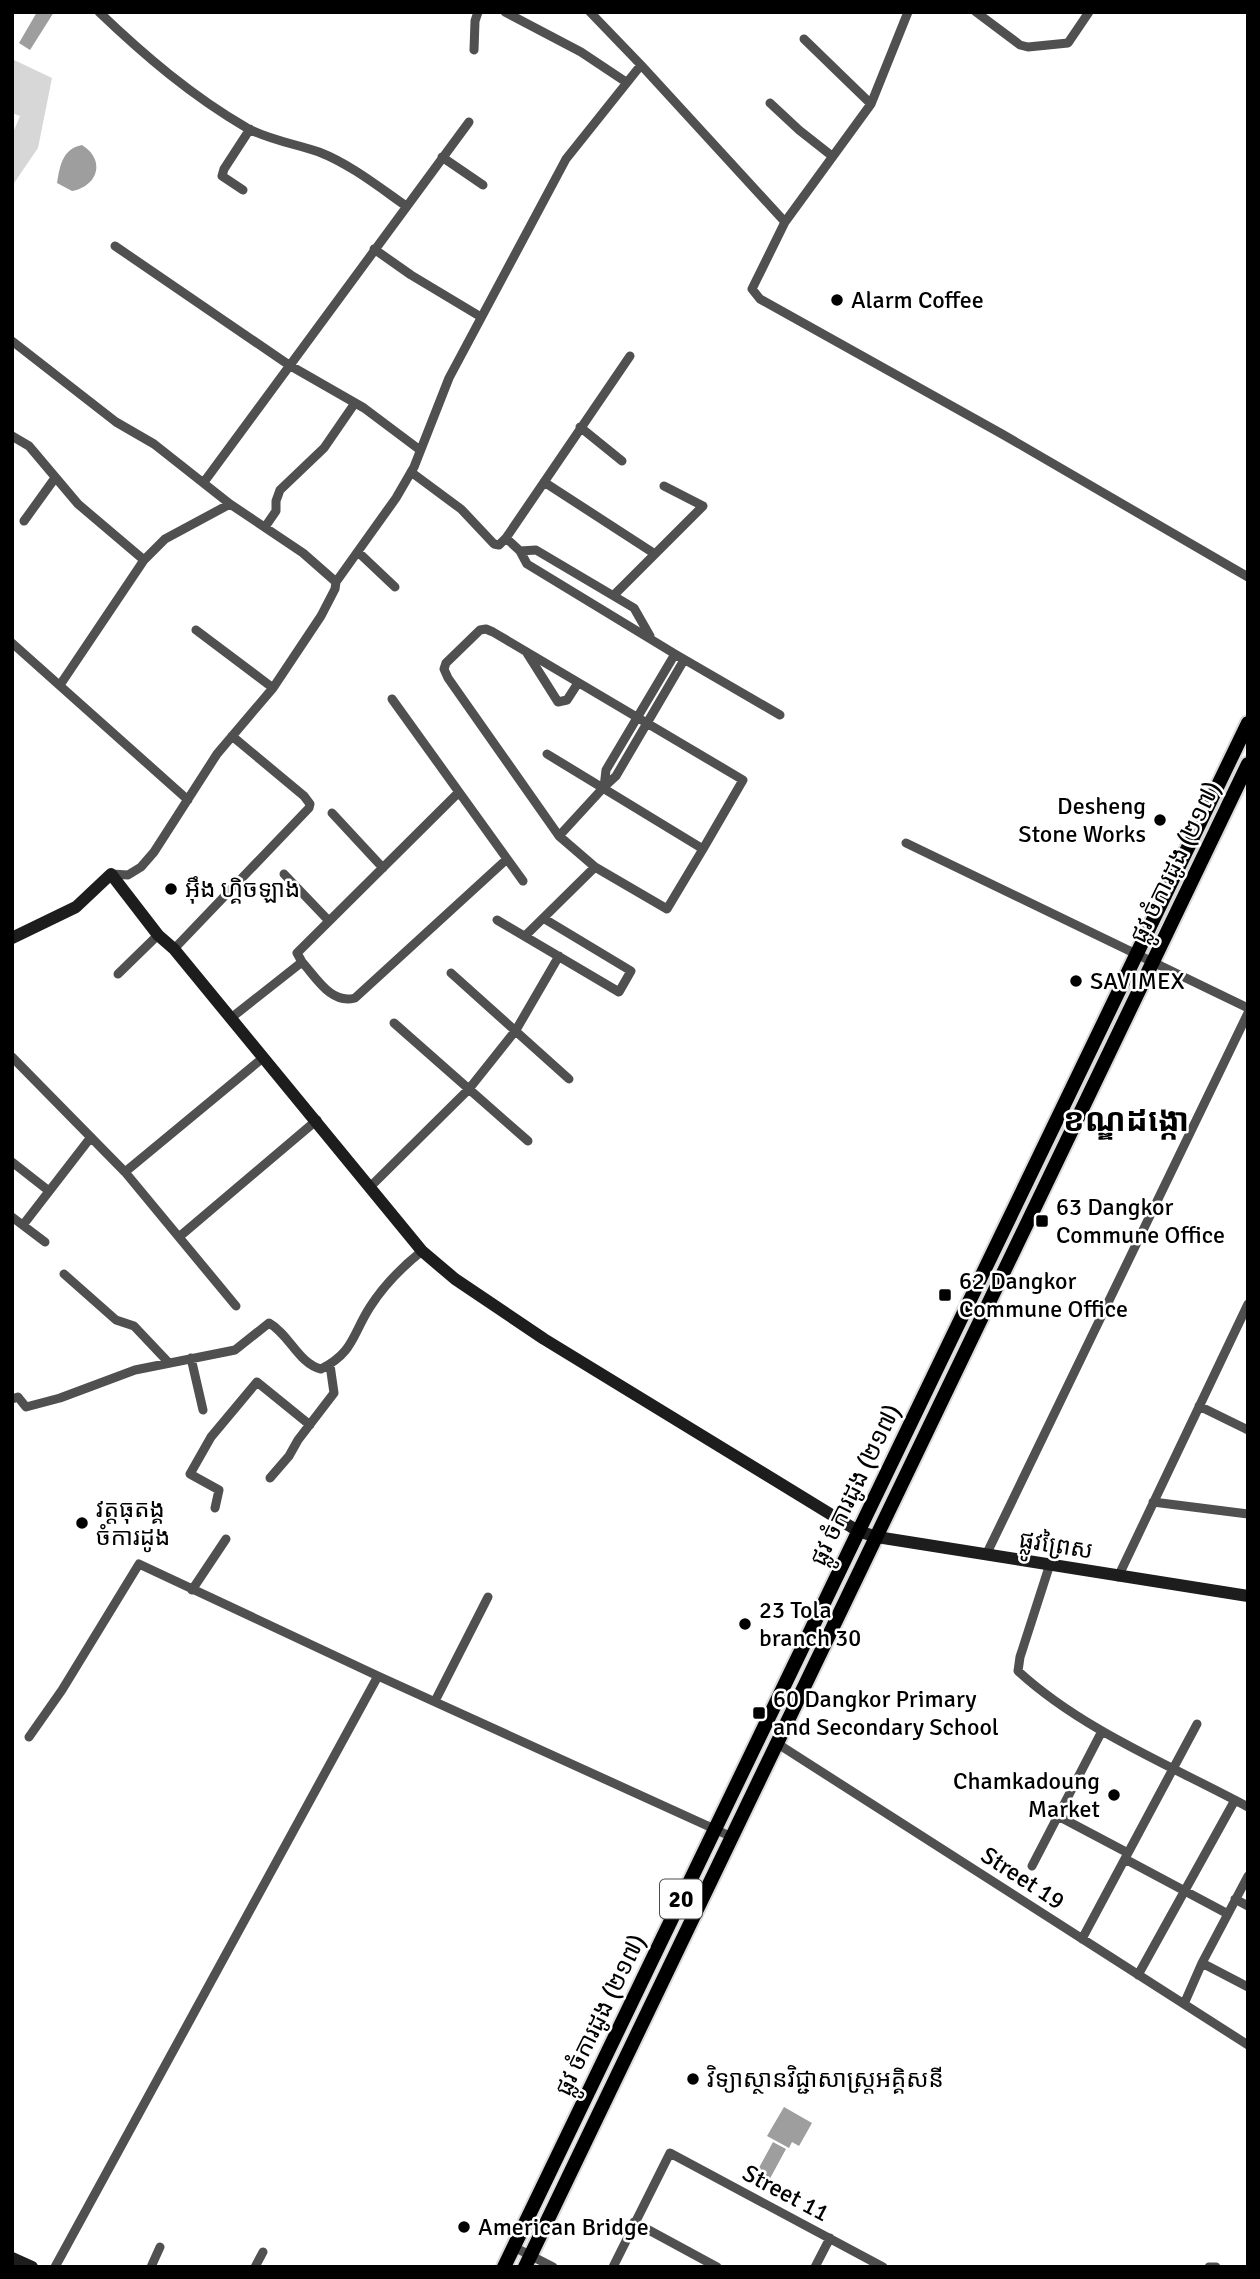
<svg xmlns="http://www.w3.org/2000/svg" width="1260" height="2279" font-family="Signika,'Noto Sans Khmer',sans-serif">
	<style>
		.green { fill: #d7d7d7 }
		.water { fill: #9e9e9e }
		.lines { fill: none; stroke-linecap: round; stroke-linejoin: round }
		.primary-casing { stroke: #dbdbdb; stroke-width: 18 }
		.street { stroke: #505050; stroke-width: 9 }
		.secondary { stroke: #1d1d1d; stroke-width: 12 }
		.primary { stroke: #000; stroke-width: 14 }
		.poi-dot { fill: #000; stroke: #fff; stroke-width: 2.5 }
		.labels { text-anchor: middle; stroke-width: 5; stroke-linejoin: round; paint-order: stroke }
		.shield { fill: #fff; stroke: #4c4c4c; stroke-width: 2 }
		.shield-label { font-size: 23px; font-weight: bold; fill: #000 }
		.poi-label { font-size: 24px; fill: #000; stroke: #fff; text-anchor: start }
		.street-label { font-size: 24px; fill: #000; stroke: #fff }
		.district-label { font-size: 32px; font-weight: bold; fill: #000; stroke: #fff }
	</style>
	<rect width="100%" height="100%" fill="#fff"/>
	<path class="green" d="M12 59 52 78 38 148 12 186V135L20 116 12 113Z"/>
	<path class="water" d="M37 12H54L30 50 19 43Z
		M82 145C106 160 98 186 72 191L57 183C60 166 62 149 82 145Z
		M784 2107 812 2123 799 2146 792 2142 789 2148 767 2136Z
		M773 2142 786 2149 767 2184 754 2177Z"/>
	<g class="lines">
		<defs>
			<path id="primary" d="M504 2267 1248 723
				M525 2267 1248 764"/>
		</defs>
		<use href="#primary" class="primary-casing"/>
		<path class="street" d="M99 12C145 56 192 96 247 128 269 140 296 144 319 152 350 164 379 187 406 206
			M505 12 581 52 626 82
			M590 12 641 65 785 222
			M908 12 871 104 785 222 752 289 760 299 1002 434 1248 577
			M976 12 1020 45 1028 47 1068 43 1089 12
			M804 39 871 104
			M474 50 475 21 478 12
			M770 103 799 130 832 156
			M442 157 483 185
			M243 190 222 176 224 169 250 129
			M115 246 289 365 364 408 420 450
			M374 249 411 275 481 317
			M12 341 116 422 154 444 230 504 303 553 336 582
			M580 427 622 461
			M12 436 29 446 78 504 144 560
			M411 472 461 509 494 544 499 545 506 538 630 356
			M204 482 469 122
			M544 482 655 554
			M24 521 55 478
			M265 527 276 511V501L280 490 324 448 355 403
			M506 538 520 551 527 564 675 654 780 715
			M520 551 536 550 634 608 650 636
			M358 552 395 587
			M614 595 703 506 664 486
			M196 630 273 688
			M12 643 188 800
			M527 653 558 702 567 700 578 683
			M60 685 144 560 165 539 230 504
			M392 699 523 881
			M547 754 703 849 667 909 595 867 559 836 448 678 444 669 446 663 480 630 486 629 493 632 743 780 703 849
			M604 787 606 770 675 654
			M332 813 383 868
			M559 836 604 787 616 776 684 660
			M906 843 1248 1008
			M111 874 128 875 141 867 154 852 217 754 273 688 321 616 335 589 336 582 396 498 414 467 449 378 566 159 641 65
			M284 874 329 921
			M497 920 619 992 631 971 543 918
			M525 936 595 867
			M174 949 309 808 310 804 304 796 232 736
			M302 962C316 977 331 1005 355 998L507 859
			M451 973 569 1079
			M118 974 158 935
			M231 1018 302 962 297 953 458 793
			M394 1023 528 1141
			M12 1057 125 1172 236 1306
			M12 1162 49 1191
			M125 1172 264 1057
			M369 1188 469 1089 516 1030 559 956
			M12 1217 45 1242
			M23 1225 91 1137
			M179 1237 317 1120
			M64 1274 116 1320 134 1326 169 1363
			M191 1358 203 1410
			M12 1399 18 1397 26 1407 60 1398 135 1370 235 1350 269 1323C289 1334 299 1364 321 1369 354 1352 352 1335 370 1307 384 1285 402 1267 422 1251
			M1199 1406 1248 1430
			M270 1478 289 1456 298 1440 334 1393 330 1365
			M1153 1502 1248 1514
			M215 1508 219 1490 190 1474 211 1437 257 1382 310 1425
			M986 1555 1248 1013
			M1050 1564 1020 1657 1018 1671C1082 1730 1172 1766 1248 1807
			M1118 1577 1248 1304
			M192 1590 226 1539
			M435 1701 488 1597
			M29 1737 62 1690 139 1564 378 1676 732 1837
			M778 1744 1248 2045
			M1058 1816 1128 1853
			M1125 1859 1228 1914
			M1032 1866 1102 1731
			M1235 1899 1248 1906
			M1082 1939 1197 1724
			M1202 1963 1248 1987
			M1138 1975 1235 1800
			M1184 2004 1202 1963 1248 1876
			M634 2222 717 2267
			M514 2247 553 2267
			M55 2267 378 1676
			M151 2267 160 2247
			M255 2267 263 2252
			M613 2267 670 2153 883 2267
			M815 2267 830 2238
			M1209 2267H1216"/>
		<path class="secondary" d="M12 938 76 907 111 874 158 935 174 949 422 1251 455 1279 544 1339 858 1531 877 1537 1248 1596
			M12 2258 32 2267"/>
		<use href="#primary" class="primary"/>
	</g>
	<g class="poi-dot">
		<circle cx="837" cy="300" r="7"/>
		<circle cx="1160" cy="820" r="7"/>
		<circle cx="171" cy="889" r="7"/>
		<circle cx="1076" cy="981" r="7"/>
		<rect x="1035" y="1214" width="14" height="14" rx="3.5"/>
		<rect x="938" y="1288" width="14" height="14" rx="3.5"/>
		<circle cx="82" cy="1523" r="7"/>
		<circle cx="745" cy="1624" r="7"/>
		<rect x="752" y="1706" width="14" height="14" rx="3.5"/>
		<circle cx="1114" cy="1795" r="7"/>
		<circle cx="693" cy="2079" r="7"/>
		<circle cx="464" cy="2227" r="7"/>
	</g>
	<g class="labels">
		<rect class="shield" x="660" y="1879.5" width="42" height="39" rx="5"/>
		<g class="shield-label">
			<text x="681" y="1907">20</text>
		</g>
		<g class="poi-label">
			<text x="851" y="308">Alarm Coffee</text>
			<text x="1146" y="814" text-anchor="end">Desheng<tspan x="1146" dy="28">Stone Works</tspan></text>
			<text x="185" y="897">អ៊ឹង ហ្គិចឡាង</text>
			<text x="1090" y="989">SAVIMEX</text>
			<text x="1056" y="1215">63 Dangkor<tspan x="1056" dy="28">Commune Office</tspan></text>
			<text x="959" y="1289">62 Dangkor<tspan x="959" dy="28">Commune Office</tspan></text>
			<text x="96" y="1517">វត្តធុតង្គ<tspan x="96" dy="28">ចំការដូង</tspan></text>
			<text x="759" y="1618">23 Tola<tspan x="759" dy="28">branch 30</tspan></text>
			<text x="773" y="1707">60 Dangkor Primary<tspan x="773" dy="28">and Secondary School</tspan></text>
			<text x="1100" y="1789" text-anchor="end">Chamkadoung<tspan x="1100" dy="28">Market</tspan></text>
			<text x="707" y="2087">វិទ្យាស្ថានវិជ្ជាសាស្រ្តអគ្គិសនី</text>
			<text x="478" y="2235">American Bridge</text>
		</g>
		<g class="street-label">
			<text transform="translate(1175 862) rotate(-64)" y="8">ផ្លូវ ចំការដូង (២១៧)</text>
			<text transform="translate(855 1485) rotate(-64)" y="8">ផ្លូវ ចំការដូង (២១៧)</text>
			<text transform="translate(1056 1545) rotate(9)" y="8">ផ្លូវព្រៃស</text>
			<text transform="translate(1023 1878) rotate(33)" y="8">Street 19</text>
			<text transform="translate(600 2015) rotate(-64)" y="8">ផ្លូវ ចំការដូង (២១៧)</text>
			<text transform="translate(786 2193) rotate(28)" y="8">Street 11</text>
		</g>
		<g class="district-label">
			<text x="1126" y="1131">ខណ្ឌដង្កោ</text>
		</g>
	</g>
	<rect width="1260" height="2279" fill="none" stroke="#000000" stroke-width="28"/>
</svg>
